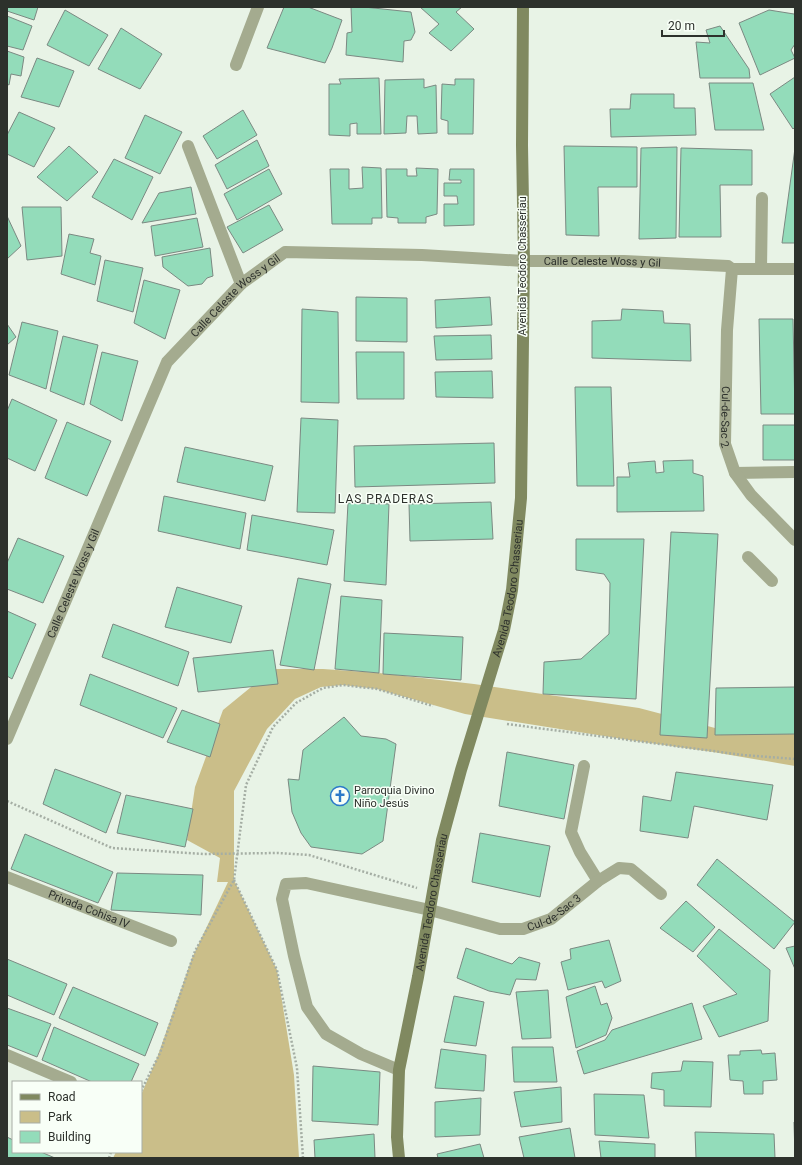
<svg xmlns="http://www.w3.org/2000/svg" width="802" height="1165" font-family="Roboto,sans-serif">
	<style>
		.green { fill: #cabe89 }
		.building { fill: #93dcba; stroke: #7b8982 }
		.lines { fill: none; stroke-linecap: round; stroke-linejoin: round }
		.path { stroke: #a5aea4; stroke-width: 2.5; stroke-dasharray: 2 2; stroke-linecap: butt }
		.lane { stroke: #a4ab8f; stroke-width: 12 }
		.street { stroke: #a4ab8f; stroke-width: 12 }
		.secondary { stroke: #808960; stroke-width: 12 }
		.labels { text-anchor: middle; stroke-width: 3; stroke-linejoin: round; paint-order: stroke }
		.street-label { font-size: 11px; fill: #2d312c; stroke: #f8fff7 }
		.poi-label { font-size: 11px; fill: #2d312c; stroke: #f8fff7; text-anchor: start }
		.neighbourhood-label { font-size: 12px; letter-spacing: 1px; fill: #2d312c; stroke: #f8fff7 }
	</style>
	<rect width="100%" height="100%" fill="#e8f3e6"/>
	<path class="green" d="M273 669H323L379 673 474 684 639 708 715 728 795 730V766L713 752 629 740 465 714 377 689 343 685 321 687 295 699 267 729 234 791V880L277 970 294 1075 299 1158H113L116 1152H141V1095L157 1058 192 958 228 882H217L220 858 187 840 195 787 223 710Z"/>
	<path class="building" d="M7 7H38L34 20 7 11Z
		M284 7H308L342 20 332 48 325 63 267 48Z
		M351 7H364L411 12 415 32 411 40 404 41 403 62 346 55 347 33 352 32Z
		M420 7H462L456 12 474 29 451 51 429 33 439 24Z
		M65 10 108 35 89 66 47 45Z
		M769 10 794 14 795 15V44L791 50 795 58 760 75 739 23Z
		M7 16 32 26 23 50 7 46Z
		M720 26 749 69 750 78H700L696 42 710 43 706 30Z
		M121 28 162 54 140 89 98 69Z
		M7 51 24 57 21 76 11 74 9 85 7 84Z
		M37 58 74 71 59 107 21 97Z
		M795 77V127L793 129 770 94Z
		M379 78 381 134H357V123L350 124V136L329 135V84H341L339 79Z
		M424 79V88L436 85 437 133 418 134 417 116H407L406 133 384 134 385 80Z
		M455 79H474L473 134H448V121L441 119 442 84 455 85Z
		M709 83H753L764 130H715Z
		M631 94H674V108H695L696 135 611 137 610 109H630Z
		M243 110 257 135 217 159 203 136Z
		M19 112 55 128 34 167 7 154V135Z
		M145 115 182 132 160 174 125 158Z
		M257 140 269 166 227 189 215 165Z
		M69 146 98 172 67 201 37 177Z
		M564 146 637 147V187H598L599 236 566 235Z
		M677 147 676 238 639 239 641 148Z
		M681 148 752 150V185H720L721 237H679Z
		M795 148V243H782Z
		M114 159 153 177 132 220 92 197Z
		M362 167 381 168 382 218H372V224H332L330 169H349V189L363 188Z
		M416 168 438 169 437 214 426 217V223H398V218L387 217 386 169H407V176H417Z
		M269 169 282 194 237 220 224 194Z
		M450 169H474V225L444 226V204H458L457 196H444V183H461V180H449Z
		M191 187 196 214 142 223 159 193Z
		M269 205 283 230 243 253 227 227Z
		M22 207H61L62 256 27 260Z
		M7 216 21 246 7 259Z
		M197 218 203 247 155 256 151 226Z
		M69 234 94 239 90 253 101 256 95 285 61 274Z
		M210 248 213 276 207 278 202 284 188 286 163 267 162 257Z
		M105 260 143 268 133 312 97 301Z
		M144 280 180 290 165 339 134 323Z
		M356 297 407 298V342L356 341Z
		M490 297 492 325 436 328 435 300Z
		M302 309 338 312 339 403 301 402Z
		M622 309 663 311 664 323 690 324 691 361 592 358V321L621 320Z
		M759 319H793L795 414H761Z
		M22 322 58 331 46 389 9 375Z
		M7 324 16 337 7 345Z
		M491 335 492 359 436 360 434 336Z
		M63 336 98 345 84 405 50 391Z
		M102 352 138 361 122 421 90 404Z
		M356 352H404V399H357Z
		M492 371 493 398 436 397 435 372Z
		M575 387H611L614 486H577Z
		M12 399 57 420 35 471 7 458V411Z
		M301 418 338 420 335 513 297 512Z
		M67 422 111 441 87 496 45 478Z
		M763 425H795V460H763Z
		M494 443 495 483 355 487 354 446Z
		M185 447 273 466 265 501 177 482Z
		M693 460V473L703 476 704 511 617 512V477H630L628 463 655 461 656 473 664 472 663 461Z
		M164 496 246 513 240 549 158 531Z
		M491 502 493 539 410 541 409 504Z
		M348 503 389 504 386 585 344 581Z
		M252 515 334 530 327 565 247 550Z
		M671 532 718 534 707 738 660 735Z
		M18 538 64 556 43 603 7 589V563Z
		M576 539H644L636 699 543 694 544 662 581 659 609 634 610 583 604 574 576 570Z
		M298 578 331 584 314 670 280 665Z
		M177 587 242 606 231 643 165 627Z
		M341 596 382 600 379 673 335 669Z
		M7 611 36 624 12 679 7 676Z
		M113 624 189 652 178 686 102 657Z
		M384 633 463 637 461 680 383 674Z
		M273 650 278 684 198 692 193 658Z
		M90 674 177 708 163 738 80 705Z
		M795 687V734L715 735 716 688Z
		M182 710 220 724 210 757 167 742Z
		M344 717 361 736 386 739 396 744 383 841 362 854 311 847 301 833 292 812 288 779 299 780 303 750Z
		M507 752 574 765 564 819 499 806Z
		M55 769 121 793 106 833 43 804Z
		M676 772 773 785 767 820 694 806 688 838 640 831 643 796 671 801Z
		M126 795 193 809 185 847 117 833Z
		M480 833 550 846 540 897 472 882Z
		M25 834 113 872 98 903 11 869Z
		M717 859 795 922 774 949 697 885Z
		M117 873 203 875 201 915 111 910Z
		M686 901 715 927 693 952 660 928Z
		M719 929 770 970 768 1021 719 1037 703 1006 737 994 697 956Z
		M609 940 621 981 605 988 602 981 568 990 561 962 571 959 570 949Z
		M795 946V969L786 948Z
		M466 948 512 964 519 957 540 963 536 980 516 979 510 995 489 991 457 978Z
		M7 959 67 984 54 1015 7 995Z
		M595 986 601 1005 607 1003 612 1018 606 1035 576 1048 566 997Z
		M73 987 158 1023 145 1056 59 1018Z
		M548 990 551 1038 522 1039 516 992Z
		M454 996 484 1002 476 1046 444 1042Z
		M692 1003 702 1039 584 1074 577 1051 605 1040 612 1030Z
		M7 1008 51 1024 37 1057 7 1045Z
		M54 1027 139 1064 131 1082H92L42 1060Z
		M512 1047H553L557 1082H514Z
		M441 1049 486 1055 484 1091 435 1088Z
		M761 1050 762 1054 775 1053 777 1080 763 1081V1094H744L743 1081 730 1080 728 1055H740V1051Z
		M683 1061 713 1062 711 1107 664 1106V1090L651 1088 652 1073 681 1071Z
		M313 1066 380 1072 378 1125 312 1121Z
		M561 1087 562 1122 521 1127 514 1092Z
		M594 1094 644 1095 649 1138 595 1135Z
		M481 1098 480 1135 435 1137V1102Z
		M794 1122H795V1157Z
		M570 1128 575 1158H524L519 1137Z
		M695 1132 774 1134 775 1158H696Z
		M374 1134 375 1158H315L314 1140Z
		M7 1137 13 1140V1152H41L55 1158H7Z
		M599 1141 655 1144V1158H601Z
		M480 1144 484 1158H438L437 1154Z"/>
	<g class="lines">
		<path class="path" d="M507 724 743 755 795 759
			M7 801 112 848 203 854 277 853 309 855 417 888
			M234 880 277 970 297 1068 303 1158
			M141 1091 160 1053 195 951 234 880 246 785 273 727 296 703 323 688 343 685 377 689 433 706
			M109 1158 111 1152"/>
		<g class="lane">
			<path d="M761 269 762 198"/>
			<path d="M735 473 795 472"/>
			<path d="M748 557 772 581"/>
			<path id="s1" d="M7 877 171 941"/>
			<path d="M7 1055 71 1082"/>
			<path d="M399 1070 361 1054 326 1034 307 1007 294 956 282 899 286 884 306 883 430 910"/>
		</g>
		<g class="street">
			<path d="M236 65 258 7"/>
			<path d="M188 146 241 284"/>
			<path id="s2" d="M732 269 727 330 725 444 735 473 751 495 795 540"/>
			<path id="s3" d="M7 739 167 362 241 284 285 252 422 255 524 261H624L728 266 732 269H795"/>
			<path d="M584 766 571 832 580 852 598 881"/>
			<path id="s4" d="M430 910 500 929H523L551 919 598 881 619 868 631 869 661 894"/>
		</g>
		<path class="secondary" id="s5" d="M399 1158 397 1137 399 1070 418 977 442 840 461 770 504 630 512 590 515 560 521 498 524 261 522 145 523 7"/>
	</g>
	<defs>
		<symbol id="church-ring" viewBox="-11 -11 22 22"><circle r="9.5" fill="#f8fff7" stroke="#2c7ac9" stroke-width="1.5"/><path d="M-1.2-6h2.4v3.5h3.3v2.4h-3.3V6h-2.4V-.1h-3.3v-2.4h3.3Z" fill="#2c7ac9"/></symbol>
	</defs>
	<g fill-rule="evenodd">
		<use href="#church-ring" x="329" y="785" width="22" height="22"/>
	</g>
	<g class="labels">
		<g class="street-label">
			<text dy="4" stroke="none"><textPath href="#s3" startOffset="889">Calle Celeste Woss y Gil</textPath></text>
			<text transform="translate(522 266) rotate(-90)" y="4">Avenida Teodoro Chasseriau</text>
			<text dy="4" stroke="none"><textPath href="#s3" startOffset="505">Calle Celeste Woss y Gil</textPath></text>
			<text dy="4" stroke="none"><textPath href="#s2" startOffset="148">Cul-de-Sac 2</textPath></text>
			<text dy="4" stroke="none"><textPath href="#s3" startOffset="169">Calle Celeste Woss y Gil</textPath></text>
			<text dy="4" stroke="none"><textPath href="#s5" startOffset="583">Avenida Teodoro Chasseriau</textPath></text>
			<text dy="4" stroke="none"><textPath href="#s5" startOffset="259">Avenida Teodoro Chasseriau</textPath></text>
			<text dy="4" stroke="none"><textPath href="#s1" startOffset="88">Privada Cohisa IV</textPath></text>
			<text dy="4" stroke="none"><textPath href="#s4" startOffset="131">Cul-de-Sac 3</textPath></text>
		</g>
		<g class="poi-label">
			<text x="354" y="794">Parroquia Divino<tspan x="354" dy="13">Niño Jesús</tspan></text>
		</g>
		<g class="neighbourhood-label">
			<text x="386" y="503">LAS PRADERAS</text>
		</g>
	</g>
	<rect width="802" height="1165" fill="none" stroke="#2d312c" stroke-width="16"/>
	<rect x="12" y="1081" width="130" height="72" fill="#f8fff7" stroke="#a7ada6"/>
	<rect x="20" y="1094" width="20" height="6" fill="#808960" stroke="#a7ada6"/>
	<text x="48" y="1101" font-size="12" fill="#2d312c">Road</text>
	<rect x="20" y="1111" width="20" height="12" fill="#cabe89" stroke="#a7ada6"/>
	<text x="48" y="1121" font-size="12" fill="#2d312c">Park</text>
	<rect x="20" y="1131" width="20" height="12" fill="#93dcba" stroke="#a7ada6"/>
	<text x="48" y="1141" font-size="12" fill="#2d312c">Building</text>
	<path d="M662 30v6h62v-6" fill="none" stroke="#2d312c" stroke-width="2"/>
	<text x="668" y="30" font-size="12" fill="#2d312c" stroke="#f8fff7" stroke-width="3" paint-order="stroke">20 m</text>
</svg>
